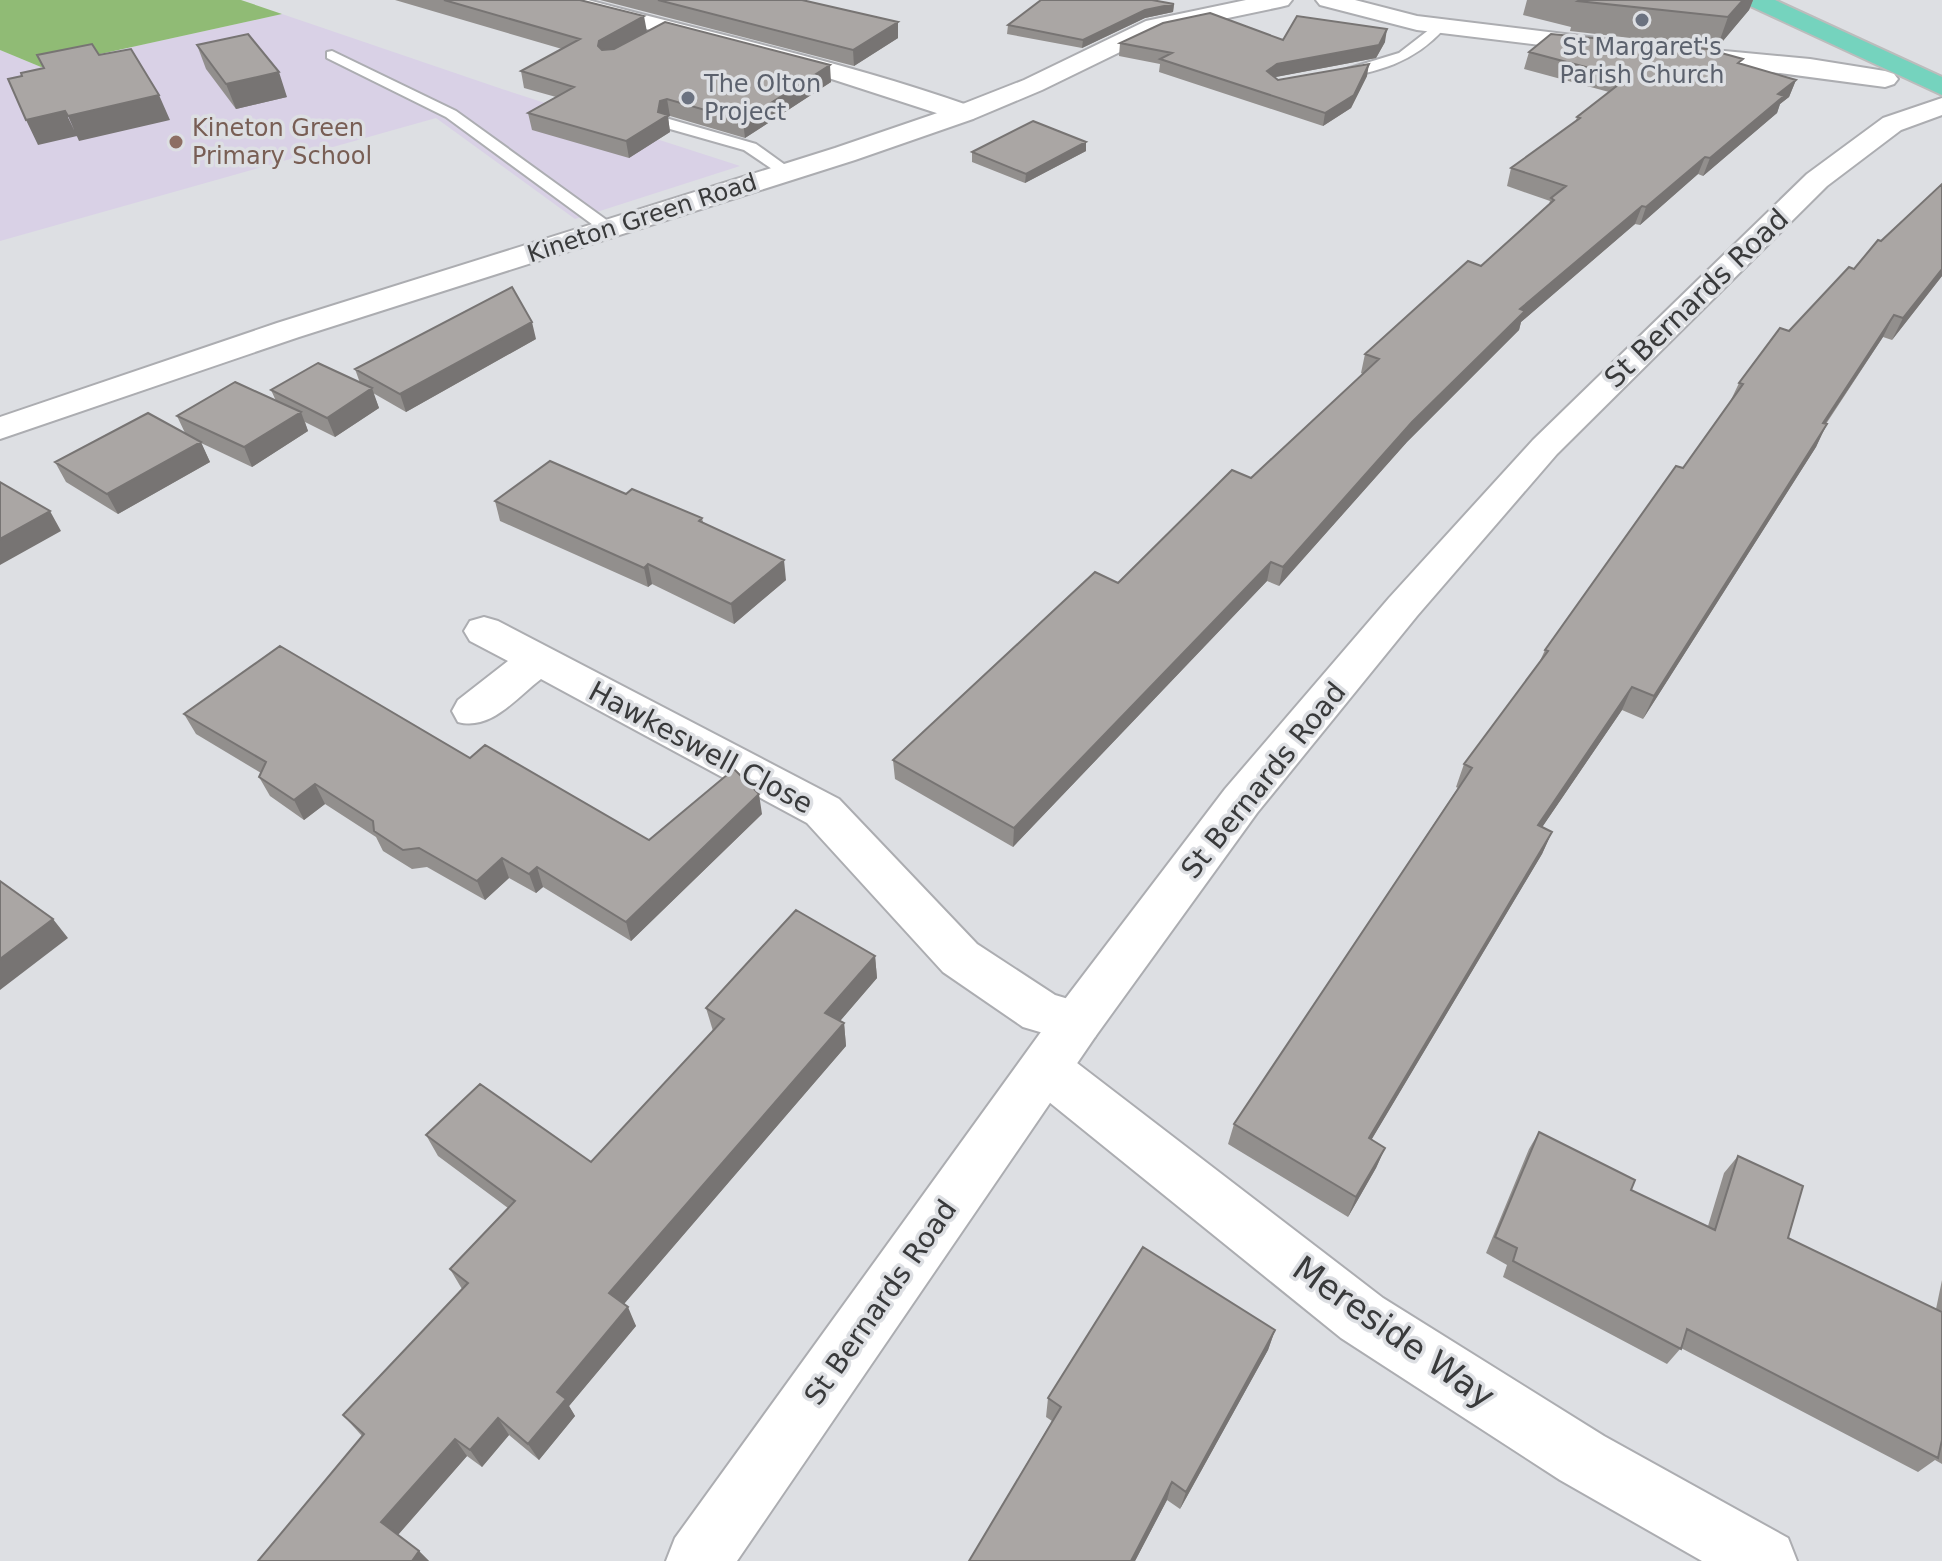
<svg xmlns="http://www.w3.org/2000/svg" width="1942" height="1561" font-family="'DejaVu Sans',sans-serif">
	<style>
		.education { fill: #d9d1e6 }
		.green { fill: #90bb75 }
		.lines { fill: none; stroke-linecap: round; stroke-linejoin: round }
		.lane-casing { stroke: #acadb1; stroke-width: 4 }
		.street-casing { stroke: #acadb1; stroke-width: 4 }
		.secondary-casing { stroke: #acadb1; stroke-width: 4 }
		.highway-casing { stroke: #bcbcbc; stroke-width: 4 }
		.lane { fill: #fff; fill-rule: evenodd }
		.street { fill: #fff; fill-rule: evenodd }
		.secondary { fill: #fff; fill-rule: evenodd }
		.highway { fill: #75d3be; fill-rule: evenodd }
		.wall { fill: #928f8d }
		.shaded-wall { fill: #777473 }
		.building { fill: #aaa6a4; stroke: #777473; stroke-width: 2 }
		.worship-dot { fill: #6b7280; stroke: #dddfe3; stroke-width: 3 }
		.education-dot { fill: #8d6e63; stroke: #dddfe3; stroke-width: 3 }
		.labels { text-anchor: middle; stroke-width: 7; stroke-linejoin: round; paint-order: stroke }
		.far-worship-label { font-size: 24px; fill: #5b616d; stroke: #dddfe3 }
		.far-education-label { font-size: 24px; fill: #785e54; stroke: #dddfe3; text-anchor: start }
		.far-street-label { font-size: 24px; fill: #393a3b; stroke: #dddfe3 }
		.street-label { font-size: 28px; fill: #393a3b; stroke: #dddfe3 }
		.near-street-label { font-size: 34px; fill: #393a3b; stroke: #dddfe3 }
	</style>
	<rect width="100%" height="100%" fill="#dddfe3"/>
	<path class="education" d="M282 14 502 89 740 166 575 219 436 118 0 241V50L41 67Z"/>
	<path class="green" d="M0 0H241L282 14 41 67 0 50Z"/>
	<g class="lines">
		<defs>
			<path id="lane" d="M1439 22 1444 23V29C1413 63 1378 72 1334 79L1327 75 1399 53Z
				M332 51 456 111 619 229 610 234 604 233 446 117 327 58V52Z
				M669 119 756 144 795 172 787 177 781 175 744 150 663 127V121Z"/>
			<path id="street" d="M550 0H588C717 35 847 62 973 107L977 113 973 119H955L807 71 554 5Z
				M1316 0H1355L1417 16 1605 39 1614 41 1617 46 1614 51 1605 53 1417 30 1320 5Z
				M1682 47 1810 59 1885 71 1894 74 1898 79 1894 84 1885 87 1673 59 1670 54 1673 49Z
				M484 617 498 621 839 799 977 944 1055 995 1095 1007 1102 1022 1095 1037 1077 1043 1023 1027 943 972 807 823 541 679C516 698 491 731 458 722L452 711 458 700 508 661 470 641 464 631 470 621Z
				M1046 1046 1064 1053 1383 1298 1604 1436 1788 1538 1797 1561H1702L1560 1480 1341 1338 1028 1085 1020 1069 1028 1053Z"/>
			<path id="secondary" d="M1246 0H1292L1288 5 1280 7 1161 32 1042 90 973 119 855 160 299 337 0 439V417L277 323 835 148 955 107 1024 80 1146 21Z
				M1942 98V115L1901 130 1827 186 1557 454 1417 616 1257 813 1095 1037 737 1561H666L675 1538 1059 1007 1225 789 1389 598 1533 440 1807 174 1883 118Z"/>
			<path id="highway" d="M1744 0H1775L1942 77V95L1748 5Z"/>
		</defs>
		<use href="#lane" class="lane-casing"/>
		<use href="#street" class="street-casing"/>
		<use href="#secondary" class="secondary-casing"/>
		<use href="#highway" class="highway-casing"/>
		<use href="#lane" class="lane"/>
		<use href="#street" class="street"/>
		<use href="#secondary" class="secondary"/>
		<use href="#highway" class="highway"/>
	</g>
	<path class="wall" d="M395 0H580L646 32 831 82 745 138 670 116 668 117 670 132 629 158 532 130 528 113 556 97 524 88 521 71 562 49Z
		M600 0H802L898 38 854 66Z
		M1527 0H1753L1749 10 1717 48 1570 31 1571 27 1523 15Z
		M1174 4 1173 12 1145 18 1082 48 1007 34 1008 25Z
		M1283 40 1385 42 1376 58 1275 77 1278 80 1367 76 1351 108 1323 126 1159 72 1160 64 1119 56 1120 43Z
		M197 45 287 97 236 109 206 69Z
		M1529 52 1741 64 1796 80 1789 97 1780 104 1777 113 1703 176 1698 174 1640 225 1635 224 1521 322 1519 330 1407 442 1279 586 1267 581 1013 847 895 779 893 760 1251 478 1363 374 1361 373 1365 354 1481 266 1549 204 1550 201 1507 186 1511 168 1576 121 1577 117 1609 92 1524 69Z
		M1086 142V151L1025 183 972 162V152Z
		M1942 184V276L1892 340 1883 337 1826 424 1816 447 1643 719 1622 710 1542 827 1552 832 1542 854 1371 1140 1385 1148 1376 1168 1348 1217 1228 1144 1234 1124 1458 788 1456 787 1464 764 1539 663 1545 650 1683 468 1730 402 1739 383 1789 331Z
		M536 339 406 412 373 393 379 408 335 437 305 422 308 431 252 467 201 443 210 462 118 514 66 482 55 462 185 433 177 416 276 401 271 390 360 383 355 369Z
		M626 494 702 518 703 522 786 580 734 624 652 584 648 587 500 521 495 501Z
		M184 714 470 758 649 840 762 814 631 941 543 887 536 893 509 878 485 900 427 867 412 869 383 851 376 837 325 804 304 820 270 796 259 777 261 773 196 734Z
		M875 956 877 978 840 1021 844 1023 846 1046 624 1304 636 1326 569 1406 575 1416 539 1460 509 1435 482 1467 467 1456 398 1535 419 1551 429 1561H258L362 1436 343 1415 462 1289 450 1269 508 1208 438 1156 426 1135 591 1162 713 1031 706 1008Z
		M1539 1132 1631 1190 1708 1226 1724 1173 1738 1156 1788 1238 1936 1309 1942 1280V1464L1935 1460 1918 1472 1681 1348 1667 1364 1503 1277 1507 1265 1486 1253 1529 1149Z
		M1275 1330 1268 1350 1180 1509 1167 1500 1135 1561H969L1052 1421 1046 1417 1048 1398Z"/>
	<path class="shaded-wall" d="M1743 0H1753L1749 10 1717 48 1728 17Z
		M1174 4 1173 12 1145 18 1082 48 1083 40 1145 10Z
		M644 16 647 32 600 62 598 46 599 41Z
		M898 22V38L854 66 853 50Z
		M1387 29 1385 42 1376 58 1276 77 1265 84 1267 71 1277 64Z
		M1369 64 1367 76 1351 108 1323 126 1325 113Z
		M830 65 831 82 745 138 743 121Z
		M279 72 287 97 236 109 226 84Z
		M1796 80 1789 97 1780 104 1777 113 1703 176 1710 158 1778 94Z
		M159 95 170 120 79 141 68 116Z
		M667 99 670 116 668 117 670 132 629 158 626 141 658 112 660 101Z
		M65 111 77 136 38 145 26 120Z
		M1086 142V151L1025 183 1026 174Z
		M1705 157 1698 174 1640 225 1646 207Z
		M1642 206 1635 224 1521 322 1519 330 1407 442 1279 586 1283 567 1412 422 1520 309Z
		M1942 269V276L1892 340 1903 318Z
		M1894 315 1883 337 1811 445 1823 423Z
		M532 322 536 339 406 412 400 394Z
		M372 388 379 408 335 437 327 418Z
		M301 412 308 431 252 467 244 447Z
		M1827 424 1816 447 1643 719 1654 696Z
		M201 442 210 462 118 514 107 494Z
		M50 511 61 531 0 565V539Z
		M784 560 786 580 734 624 731 604Z
		M1271 562 1267 581 1013 847 1014 828Z
		M648 564 652 584 648 587 644 568Z
		M1632 687 1622 710 1528 848 1538 825Z
		M315 784 325 804 304 820 294 800Z
		M759 794 762 814 631 941 626 922Z
		M1552 832 1542 854 1360 1159 1369 1138Z
		M502 858 509 878 485 900 477 881Z
		M537 867 543 887 536 893 529 874Z
		M53 919 68 938 0 990V959Z
		M875 956 877 978 828 1035 825 1013Z
		M844 1023 846 1046 617 1312 609 1293Z
		M1385 1148 1376 1168 1348 1217 1356 1197Z
		M628 1307 636 1326 569 1406 575 1416 539 1460 528 1444 557 1392Z
		M1275 1330 1268 1350 1180 1509 1186 1492Z
		M498 1418 509 1435 482 1467 470 1450Z
		M455 1439 467 1456 396 1537 381 1522Z
		M1172 1482 1167 1500 1135 1561H1131Z
		M419 1551 429 1561H412Z"/>
	<path class="building" d="M444 0H580L644 16 599 41 598 46 602 50 614 49 665 22 830 65 743 121 667 99 660 101 658 112 668 115 626 141 528 113 574 87 521 71 580 39Z
		M658 0H802L898 22 853 50Z
		M1041 0H1152L1174 4 1145 10 1083 40 1008 25Z
		M1580 0H1743L1728 17 1578 1Z
		M1210 13 1283 40 1297 16 1387 29 1379 45 1277 64 1267 71 1278 80 1369 64 1354 95 1325 113 1160 59 1172 53 1120 43 1163 23Z
		M248 34 279 72 226 84 197 45Z
		M1551 34 1707 49 1743 59 1738 63 1796 80 1778 94 1784 96 1710 158 1705 157 1646 207 1642 206 1520 309 1525 311 1412 422 1283 567 1271 562 1014 828 893 760 1095 572 1118 583 1232 470 1251 478 1379 359 1365 354 1468 261 1481 266 1554 200 1551 198 1566 186 1511 168 1580 118 1577 117 1627 78 1529 52Z
		M92 44 99 55 131 49 159 95 68 116 65 111 26 120 8 79 22 76 21 73 44 68 37 55Z
		M1033 121 1086 142 1026 174 972 152Z
		M1942 184V269L1903 318 1894 315 1823 423 1827 424 1654 696 1632 687 1538 825 1552 832 1369 1138 1385 1148 1356 1197 1234 1124 1472 768 1464 764 1548 651 1545 650 1676 466 1683 468 1743 384 1739 383 1780 328 1789 331 1849 267 1854 269 1878 240 1881 241Z
		M512 287 532 322 400 394 355 369Z
		M318 363 372 388 327 418 271 390Z
		M235 382 301 412 244 447 177 416Z
		M148 413 201 442 107 494 55 462Z
		M550 461 626 494 632 489 702 518 699 521 784 560 731 604 648 564 644 568 495 501Z
		M0 482 50 511 0 539Z
		M280 646 470 758 485 745 649 840 734 769 759 794 626 922 537 867 529 874 502 858 477 881 419 848 403 850 374 831 373 821 315 784 294 800 259 777 266 762 184 714Z
		M0 881 53 919 0 959Z
		M796 910 875 956 825 1013 844 1023 609 1293 628 1307 557 1392 566 1399 528 1444 498 1418 470 1450 455 1439 381 1522 419 1551 412 1561H258L364 1434 343 1415 468 1283 450 1269 515 1201 426 1135 480 1084 591 1162 724 1019 706 1008Z
		M1539 1132 1635 1180 1631 1190 1715 1230 1738 1156 1803 1186 1788 1238 1942 1312V1440L1938 1458 1687 1329 1681 1349 1513 1261 1517 1248 1495 1237Z
		M1143 1247 1275 1330 1186 1492 1172 1482 1131 1561H969L1061 1407 1048 1398Z"/>
	<g class="worship-dot">
		<circle cx="1642" cy="20" r="8"/>
		<circle cx="688" cy="98" r="8"/>
	</g>
	<circle class="education-dot" cx="176" cy="142" r="8"/>
	<g class="labels">
		<g class="far-worship-label">
			<text x="1642" y="55">St Margaret's<tspan x="1642" dy="28">Parish Church</tspan></text>
			<text x="704" y="92" text-anchor="start">The Olton<tspan x="704" dy="28">Project</tspan></text>
		</g>
		<g class="far-education-label">
			<text x="192" y="136">Kineton Green<tspan x="192" dy="28">Primary School</tspan></text>
		</g>
		<g class="far-street-label">
			<text transform="translate(642 218) rotate(-18)" y="8">Kineton Green Road</text>
		</g>
		<g class="street-label">
			<text transform="translate(1696 298) rotate(-44)" y="10">St Bernards Road</text>
			<text transform="translate(701 747) rotate(28)" y="10">Hawkeswell Close</text>
			<text transform="translate(1263 780) rotate(-51)" y="10">St Bernards Road</text>
			<text transform="translate(880 1302) rotate(-55)" y="10">St Bernards Road</text>
		</g>
		<g class="near-street-label">
			<text transform="translate(1394 1332) rotate(35)" y="12">Mereside Way</text>
		</g>
	</g>
</svg>
